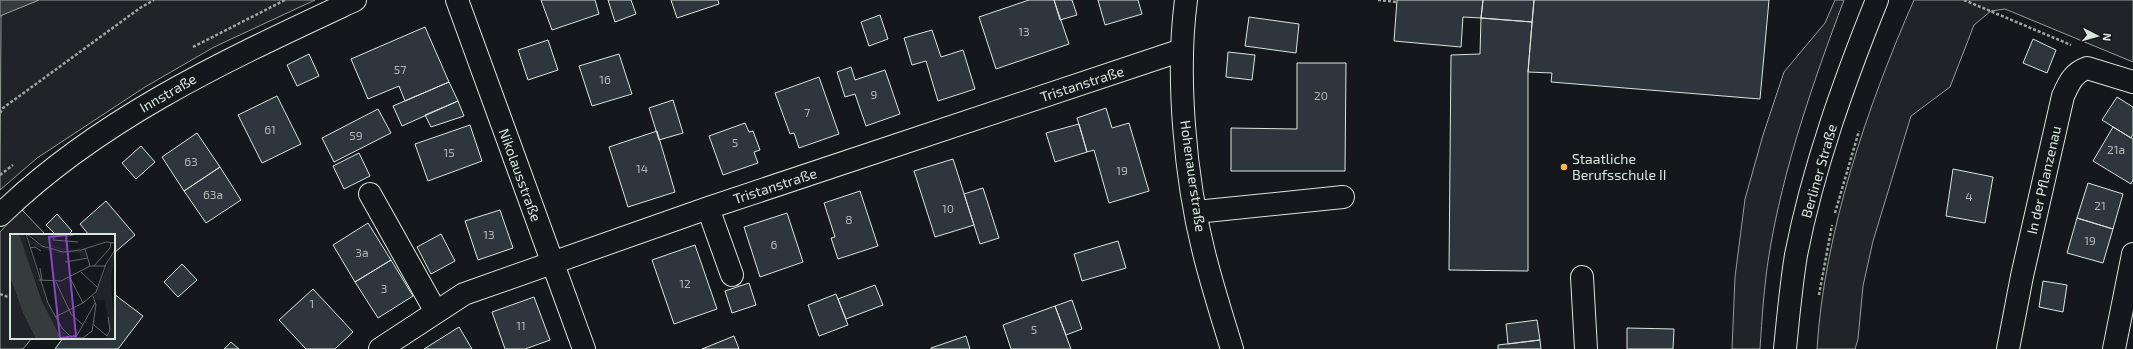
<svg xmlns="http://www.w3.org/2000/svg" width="2133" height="349" font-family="'Exo 2',sans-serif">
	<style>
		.green { fill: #202428; stroke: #939e99 }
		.water { fill: #363b3e; stroke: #939e99 }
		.building { fill: #2c363c; stroke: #d8e6dc }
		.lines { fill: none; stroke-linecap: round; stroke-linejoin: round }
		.minor-casing { stroke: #d8e6dc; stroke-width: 24 }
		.major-casing { stroke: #d8e6dc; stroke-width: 24 }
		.path { stroke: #9da8a2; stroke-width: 2.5; stroke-dasharray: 3 2; stroke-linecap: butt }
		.minor { stroke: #14181c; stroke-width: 22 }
		.major { stroke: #14181c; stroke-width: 22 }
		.poi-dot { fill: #ffb74d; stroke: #14181c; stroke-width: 1.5 }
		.labels { text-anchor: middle; stroke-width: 3; stroke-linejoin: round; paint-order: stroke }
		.number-label { font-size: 12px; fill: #adbab4 }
		.street-label { font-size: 14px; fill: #d8e6dc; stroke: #14181c }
		.poi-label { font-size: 14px; fill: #d8e6dc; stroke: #14181c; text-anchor: start }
		.inset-road { fill: none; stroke: #626a69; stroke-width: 1 }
		.view { fill: #8948c3; fill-opacity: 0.15; stroke: #8948c3; stroke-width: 2 }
		.inset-edge { fill: none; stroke: #d8e6dc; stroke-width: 2 }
	</style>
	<rect width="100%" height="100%" fill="#14181c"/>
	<path class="green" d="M39 0H315L214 47 145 87 37 158 0 190 1 15Z
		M1835 0H1844C1813 82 1783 169 1769 255 1764 286 1762 318 1760 349H1732L1735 277 1745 199 1763 135 1784 72 1825 23Z
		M1914 0H2133V62L2005 9 1991 11 1974 25 1950 87 1911 116 1873 241 1863 286 1858 339 1855 349H1817C1824 233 1867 107 1914 0Z
		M21 209 46 235H11V338H32L23 349H0V232Z"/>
	<path class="water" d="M0 0H39L0 16Z"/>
	<path class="building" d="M541 0H595L599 14 552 30Z
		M608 0H631L636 14 615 22Z
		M671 0H718L719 4 677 18Z
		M1029 0H1054L1069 44 996 69 979 17Z
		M1054 0H1072L1077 15 1060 20Z
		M1098 0H1138L1142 14 1105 25Z
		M1397 0H1483L1481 18 1463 17 1461 47 1394 41Z
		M1483 0H1534L1532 22 1481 18Z
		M1534 0H1769L1760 99 1551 82 1552 73 1528 72Z
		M880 15 888 39 869 46 861 22Z
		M1249 17 1299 24 1296 53 1245 46Z
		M1481 18 1532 22 1528 72V271L1449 270 1451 55 1480 54Z
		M425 27 449 82 405 101 399 86 368 99 351 59Z
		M932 30 941 57 963 50 975 89 938 101 926 61 912 65 904 38Z
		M2033 39 2056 50 2047 73 2023 63Z
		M548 40 558 70 528 80 518 50Z
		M1228 52 1255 55 1252 80 1226 77Z
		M309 54 319 76 297 86 287 65Z
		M619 54 632 94 592 106 579 66Z
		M1297 63H1346L1345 171H1231V128L1297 129Z
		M851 67 855 80 885 70 900 114 866 126 855 94 845 97 837 72Z
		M819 77 839 134 799 148 794 133 790 134 775 93Z
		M449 82 458 101 402 126 393 106Z
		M277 96 301 144 262 163 238 115Z
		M2117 97 2133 107V134L2131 138 2102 120Z
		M673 100 683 133 659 140 649 108Z
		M458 101 464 116 431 127 425 115Z
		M1106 108 1112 128 1129 123 1149 191 1109 203 1094 150 1087 152 1077 118Z
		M378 109 391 133 334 162 322 138Z
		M745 123 749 132 753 131 760 150 754 152 758 163 723 175 709 136Z
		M1079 124 1087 152 1055 162 1046 133Z
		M470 125 482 161 428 181 415 144Z
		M2113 127 2133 139V180L2131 184 2093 161Z
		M657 131 675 192 628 207 609 147Z
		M197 133 220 167 184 191 162 157Z
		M141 146 155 162 136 179 122 163Z
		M359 153 370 176 344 189 333 166Z
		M953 159 974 225 935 237 914 171Z
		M220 167 241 200 206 223 184 191Z
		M1953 169 1993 177 1985 223 1946 216Z
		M2088 183 2123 194 2113 229 2077 218Z
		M983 188 999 238 980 244 964 194Z
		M860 191 878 246 838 259 831 238 835 237 824 203Z
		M106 201 135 235 114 253V235H89L80 224Z
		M500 210 513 248 478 260 465 221Z
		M787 213 803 262 760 277 744 227Z
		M57 214 72 231 68 235H56L46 225Z
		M2077 218 2113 229 2103 263 2067 253Z
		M368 223 391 260 355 282 333 245Z
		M441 234 455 261 431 274 417 247Z
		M1118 241 1126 268 1082 281 1074 254Z
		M695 245 717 309 674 324 652 260Z
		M391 260 413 296 378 318 355 282Z
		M182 264 197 280 178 297 164 282Z
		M2043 281 2067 285 2063 312 2039 307Z
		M749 283 756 305 732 313 725 291Z
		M875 285 883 305 846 319 838 299Z
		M313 289 353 332 335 349H306L279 320Z
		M114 294 143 316 118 349H55L63 338H114Z
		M836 294 848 325 819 336 808 305Z
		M534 297 550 340 525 349H505L492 312Z
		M1072 300 1082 329 1066 335 1055 306Z
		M1055 306 1071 349H1011L1003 325Z
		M1537 320 1540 340 1508 344 1506 324Z
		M459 327 472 349H424Z
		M1627 328 1674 329 1673 349H1627Z
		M734 336 739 349H702Z
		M966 336 970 349H931V348Z
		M1540 340 1541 349H1498V345Z
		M231 342 239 349H224Z"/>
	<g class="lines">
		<defs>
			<path id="minor" d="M457 0 584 349
				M1186 0C1176 76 1185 178 1204 253 1212 285 1222 317 1232 349
				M370 194 436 312
				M708 208 732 275
				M1196 212 1343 197
				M0 215C101 117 229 59 355 0
				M1582 277 1586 349
				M380 349 464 294 708 208 1182 50
				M2008 349 2022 276 2063 96C2069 83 2073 73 2087 68L2133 82
				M2114 349 2133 254"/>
			<path id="major" d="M1785 349C1788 318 1791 286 1796 255 1813 168 1844 82 1877 0"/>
		</defs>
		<use href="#minor" class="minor-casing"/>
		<use href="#major" class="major-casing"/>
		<path class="path" d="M1378 0 1397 2
			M1964 0 2071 45
			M193 47 285 0
			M0 113 3 108 140 8 154 0
			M0 175 13 165
			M1835 213 1859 131
			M0 294 8 297
			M1819 295 1832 225"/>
		<use href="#minor" class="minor"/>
		<use href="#major" class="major"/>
	</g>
	<circle class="poi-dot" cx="1564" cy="167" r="4"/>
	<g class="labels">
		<g class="number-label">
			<text x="1024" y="36">13</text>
			<text x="400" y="74">57</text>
			<text x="605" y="84">16</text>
			<text x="874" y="99">9</text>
			<text x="1321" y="100">20</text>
			<text x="807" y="117">7</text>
			<text x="270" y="134">61</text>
			<text x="356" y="140">59</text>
			<text x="735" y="147">5</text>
			<text x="2116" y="154">21a</text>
			<text x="449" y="157">15</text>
			<text x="191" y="166">63</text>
			<text x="642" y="173">14</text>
			<text x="1122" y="175">19</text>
			<text x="213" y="199">63a</text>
			<text x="1969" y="201">4</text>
			<text x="2100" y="210">21</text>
			<text x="948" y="213">10</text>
			<text x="849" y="224">8</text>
			<text x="489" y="239">13</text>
			<text x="2090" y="245">19</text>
			<text x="774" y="249">6</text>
			<text x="362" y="257">3a</text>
			<text x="685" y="288">12</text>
			<text x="384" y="293">3</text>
			<text x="312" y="308">1</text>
			<text x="521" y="330">11</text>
			<text x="1034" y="334">5</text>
		</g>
		<g class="street-label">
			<text transform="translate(1082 84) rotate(-18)" y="5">Tristanstraße</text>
			<text transform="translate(168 93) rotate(-30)" y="5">Innstraße</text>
			<text transform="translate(1819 171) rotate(-74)" y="5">Berliner Straße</text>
			<text transform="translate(520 175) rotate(70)" y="5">Nikolausstraße</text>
			<text transform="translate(1193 176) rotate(82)" y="5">Hohenauerstraße</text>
			<text transform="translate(2044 180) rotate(-77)" y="5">In der Pflanzenau</text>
			<text transform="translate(775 186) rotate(-18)" y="5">Tristanstraße</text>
		</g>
		<g class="poi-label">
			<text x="1572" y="164">Staatliche<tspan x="1572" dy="16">Berufsschule II</tspan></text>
		</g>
	</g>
	<g transform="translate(10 234)">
		<rect width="105" height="105" fill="#14181c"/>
		<path d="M8 0H14L36 66 51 93 61 105 50 104 41 87ZM18 0H45L40 10 52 14 64 15 81 11 68 15 52 16 33 11ZM19 5 44 18 74 16 76 23 71 24 70 19H44L20 10ZM105 17 101 45 105 105H95L100 99 95 66H87L84 62ZM0 44 13 79 26 105H0Z" fill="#202428"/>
		<path d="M0 0H8L10 3 32 67 51 105H26L13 79 0 43Z" fill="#363b3e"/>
		<path class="inset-road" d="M16 0 38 69 52 94 62 104H73L82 97 86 71 83 62M17 0 32 12 53 18 71 16 96 8 105 9M46 0 43 6 68 8M47 0 59 2 66 0M20 14 25 13 31 17M75 15 80 32M55 28 78 24M84 32 100 14 101 8M30 34 32 46M71 38 88 54M60 44 73 69M29 46 51 47 80 32H96M46 48 61 80 73 91M45 83 73 69 86 58 96 30 105 16M84 91 97 102 100 96 98 83M65 105 85 69"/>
		<path class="view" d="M56 1 66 102 50 104 39 3Z"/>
		<rect width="105" height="105" class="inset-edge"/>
	</g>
	<g transform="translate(2097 36) rotate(96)" stroke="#14181c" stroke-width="3" paint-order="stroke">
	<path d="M0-3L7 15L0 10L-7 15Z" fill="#d8e6dc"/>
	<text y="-6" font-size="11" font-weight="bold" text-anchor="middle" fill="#d8e6dc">N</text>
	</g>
</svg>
